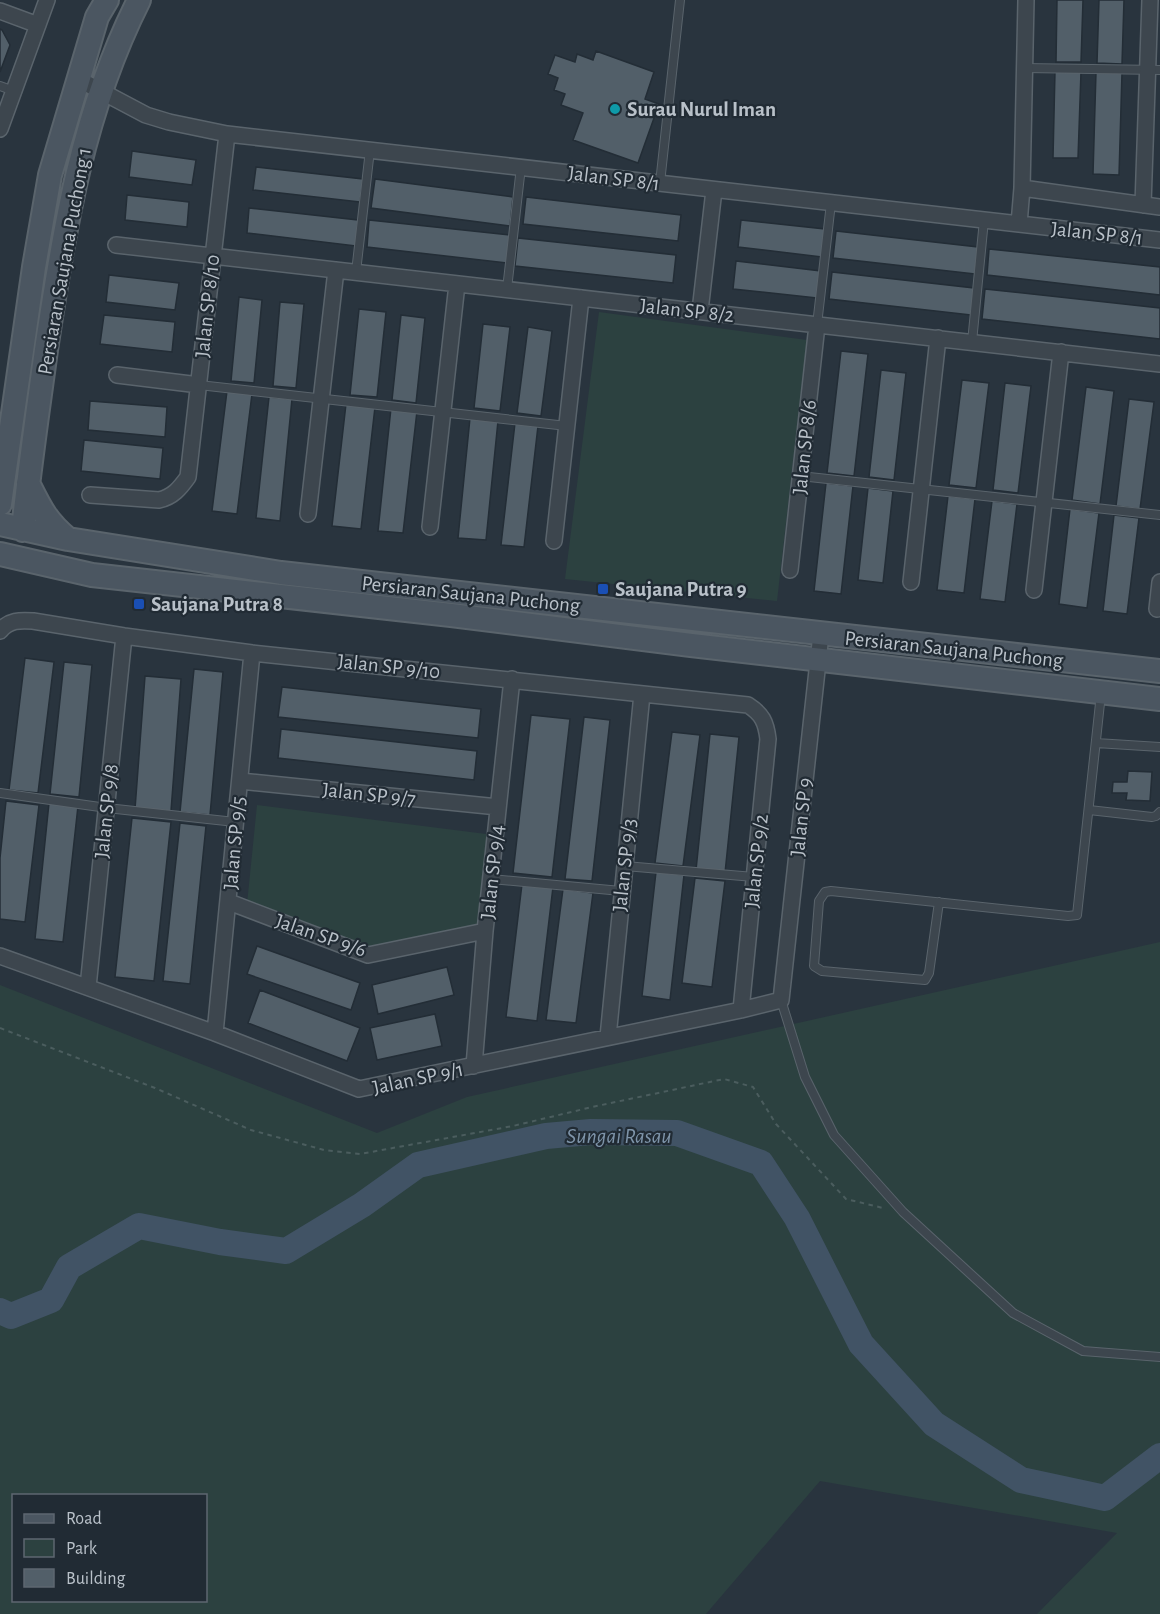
<svg xmlns="http://www.w3.org/2000/svg" width="1160" height="1614" font-family="'Alegreya Sans',sans-serif">
	<style>
		.green { fill: #2c4140; fill-rule: evenodd }
		.lines { fill: none; stroke-linecap: round; stroke-linejoin: round }
		.river { stroke: #415365; stroke-width: 26 }
		.building { fill: #525f69; stroke: #232d36; stroke-width: 1.5 }
		.lane-casing { stroke: #5a646c; stroke-width: 10 }
		.street-casing { stroke: #5a646c; stroke-width: 18 }
		.secondary-casing { stroke: #5a646c; stroke-width: 26 }
		.path { stroke: #4b5d5e; stroke-width: 2; stroke-dasharray: 4.5 4.5; stroke-linecap: butt }
		.lane { stroke: #3d464e; stroke-width: 8 }
		.street { stroke: #3d464e; stroke-width: 15 }
		.secondary { stroke: #4b5661; stroke-width: 22 }
		.culture-dot { fill: #0f9aa8; stroke: #212b34; stroke-width: 2 }
		.transit-dot { fill: #1a4fb4; stroke: #212b34; stroke-width: 2 }
		.labels { text-anchor: middle; stroke-width: 4.5; stroke-linejoin: round; paint-order: stroke }
		.poi-label { font-size: 21px; font-weight: bold; fill: #b9c1c9; stroke: #212b34; text-anchor: start }
		.street-label { font-size: 21px; fill: #b9c1c9; stroke: #212b34 }
		.water-label { font-size: 22px; font-style: italic; fill: #7e94a9; stroke: #212b34 }
	</style>
	<rect width="100%" height="100%" fill="#29343e"/>
	<path class="green" d="M599 312 807 340 777 601 565 579Z
		M257 805 494 835 483 928 374 951 247 904Z
		M1160 942V1614H1037L1117 1533 820 1481 706 1614H0V985L377 1133 467 1097ZM14 1496H206V1600H14Z"/>
	<g class="lines">
		<path class="river" d="M0 1311 11 1316 51 1300 69 1267 139 1226 220 1242 286 1251 362 1205 418 1165 546 1136 591 1132 677 1133 761 1163 797 1218 861 1344 934 1424 1021 1480 1105 1498 1160 1456"/>
	</g>
	<path class="building" d="M1057 0H1083L1081 62H1056Z
		M1099 0H1124L1122 64 1097 63Z
		M0 29 2 30 10 45 0 72Z
		M596 51 654 72 645 99 659 104 638 163 573 140 583 113 561 105 565 94 554 90 558 78 548 74 555 55 575 62 577 54 593 60Z
		M1055 71 1081 72 1078 158H1053Z
		M1096 72 1122 73 1119 175 1093 174Z
		M132 151 196 160 192 185 129 177Z
		M256 167 363 179 360 202 253 190Z
		M375 179 513 197 510 226 371 208Z
		M127 195 189 202 187 227 125 220Z
		M526 197 681 215 678 241 523 224Z
		M249 208 358 220 356 246 247 233Z
		M369 220 510 235 507 263 367 247Z
		M741 220 825 229 822 257 738 247Z
		M836 231 978 247 975 274 833 258Z
		M518 238 676 255 673 283 515 266Z
		M989 249 1160 267V295L987 275Z
		M736 261 821 271 817 298 733 289Z
		M832 272 974 288 971 315 829 299Z
		M109 275 179 283 175 310 106 302Z
		M985 289 1160 308V339L982 319Z
		M239 297 262 300 254 383 231 381Z
		M280 302 304 304 296 388 273 386Z
		M359 309 386 312 377 397 350 395Z
		M104 315 175 322 172 352 100 344Z
		M401 315 425 318 416 403 392 400Z
		M483 324 510 327 500 411 474 408Z
		M528 327 552 331 541 416 517 413Z
		M841 351 868 354 854 476 827 473Z
		M881 370 906 373 894 480 869 477Z
		M962 380 989 383 976 488 949 485Z
		M1005 383 1031 386 1018 493 993 490Z
		M1086 387 1114 391 1100 504 1072 500Z
		M227 391 252 394 237 514 212 511Z
		M269 397 292 399 280 521 256 518Z
		M1129 399 1154 402 1140 509 1116 506Z
		M90 401 167 407 165 437 88 430Z
		M346 404 375 407 361 529 332 526Z
		M391 408 417 411 403 533 378 531Z
		M470 418 498 421 486 540 458 538Z
		M515 423 538 426 524 547 501 545Z
		M84 440 163 448 160 479 81 471Z
		M826 483 853 486 841 594 814 591Z
		M868 488 893 491 883 583 858 580Z
		M948 496 975 499 964 593 937 590Z
		M992 501 1017 504 1005 602 980 599Z
		M1070 509 1099 513 1087 608 1059 604Z
		M1114 515 1139 518 1127 614 1103 611Z
		M25 658 54 662 38 793 9 790Z
		M64 662 92 665 79 797 50 794Z
		M194 669 223 672 210 815 180 812Z
		M145 676 181 679 171 811 135 809Z
		M282 687 481 709 478 738 278 717Z
		M531 715 570 719 552 877 513 873Z
		M584 717 610 720 592 881 565 879Z
		M281 729 477 751 474 780 278 758Z
		M672 732 700 735 683 866 655 863Z
		M710 734 739 737 725 873 696 870Z
		M1128 771 1152 772 1150 801 1126 800 1127 793H1112L1113 782H1127Z
		M6 801 39 805 25 922 0 919V858Z
		M49 803 78 806 63 942 35 939Z
		M132 818 171 822 154 981 115 977Z
		M180 823 206 826 190 984 163 981Z
		M656 872 684 875 670 1000 642 996Z
		M695 878 725 881 712 987 682 983Z
		M522 884 553 887 537 1021 506 1017Z
		M563 889 593 893 576 1023 546 1020Z
		M257 946 360 983 351 1010 247 974Z
		M447 967 454 995 378 1014 372 985Z
		M260 990 360 1028 347 1061 248 1023Z
		M435 1014 442 1046 377 1060 370 1028Z"/>
	<g class="lines">
		<defs>
			<path id="lane" d="M1024 68 1160 70
				M0 86 14 91
				M660 183 680 0
				M356 272 370 150
				M507 289 521 167
				M817 325 831 203
				M972 342 984 220
				M199 385 567 426
				M800 476 1160 515
				M1096 743 1160 747
				M0 793 107 808 235 822
				M1089 810 1152 817 1156 816 1160 812
				M625 866 754 877
				M491 879 621 891
				M939 902 929 973 925 980 822 971 814 966 819 901 825 892 831 891 1068 916 1077 915 1101 694
				M781 1000 805 1077 834 1135 903 1212 1013 1313 1083 1351 1160 1357"/>
			<path id="street" d="M0 11 38 25
				M78 79 146 115 169 122 227 134 1160 240
				M0 129 47 0
				M1022 188 1160 207
				M1143 205 1150 0
				M1019 224 1022 188 1026 0
				M116 245 1160 364
				M700 311 714 190
				M117 375 199 385
				M90 495 159 500C173 497 180 488 188 477L227 134
				M308 514 336 270
				M430 527 457 284
				M554 541 581 298
				M790 570 817 325
				M911 582 938 338
				M1034 590 1061 352
				M1157 609 1160 582
				M0 631C9 620 20 620 33 621L124 636 252 653 748 705C762 714 766 722 768 739L741 1010
				M240 781 498 807
				M229 902 368 955 485 931
				M0 956 215 1033 359 1089 741 1010 781 1000 821 634
				M88 987 124 636
				M215 1033 252 653
				M608 1037 642 694
				M474 1066 485 931 512 679"/>
			<path id="secondary" d="M28 483C40 507 46 521 68 539
				M0 504 34 267 50 175 97 17 107 0
				M0 524 68 539 281 573 1160 671
				M23 530C29 470 38 410 46 350 64 228 83 111 139 0
				M0 554 92 575 451 615 691 645 1160 699"/>
		</defs>
		<use href="#lane" class="lane-casing"/>
		<use href="#street" class="street-casing"/>
		<use href="#secondary" class="secondary-casing"/>
		<path class="path" d="M0 1028 155 1088 251 1130 324 1150 360 1154 513 1126 592 1107 724 1079 753 1087 776 1124 846 1199 883 1208"/>
		<use href="#lane" class="lane"/>
		<use href="#street" class="street"/>
		<use href="#secondary" class="secondary"/>
	</g>
	<circle class="culture-dot" cx="615" cy="109" r="6"/>
	<g class="transit-dot">
		<rect x="597" y="583" width="12" height="12" rx="3"/>
		<rect x="133" y="598" width="12" height="12" rx="3"/>
	</g>
	<g class="labels">
		<g class="poi-label">
			<text x="627" y="116">Surau Nurul Iman</text>
			<text x="615" y="596">Saujana Putra 9</text>
			<text x="151" y="611">Saujana Putra 8</text>
		</g>
		<g class="street-label">
			<text transform="translate(614 178) rotate(7)" y="7">Jalan SP 8/1</text>
			<text transform="translate(1097 233) rotate(6)" y="7">Jalan SP 8/1</text>
			<text transform="translate(64 261) rotate(-80)" y="7">Persiaran Saujana Puchong 1</text>
			<text transform="translate(207 306) rotate(-84)" y="7">Jalan SP 8/10</text>
			<text transform="translate(687 310) rotate(6)" y="7">Jalan SP 8/2</text>
			<text transform="translate(804 447) rotate(-84)" y="7">Jalan SP 8/6</text>
			<text transform="translate(471 594) rotate(6)" y="7">Persiaran Saujana Puchong</text>
			<text transform="translate(954 649) rotate(6)" y="7">Persiaran Saujana Puchong</text>
			<text transform="translate(389 666) rotate(6)" y="7">Jalan SP 9/10</text>
			<text transform="translate(369 794) rotate(6)" y="7">Jalan SP 9/7</text>
			<text transform="translate(106 811) rotate(-84)" y="7">Jalan SP 9/8</text>
			<text transform="translate(801 817) rotate(-84)" y="7">Jalan SP 9</text>
			<text transform="translate(234 843) rotate(-85)" y="7">Jalan SP 9/5</text>
			<text transform="translate(756 861) rotate(-84)" y="7">Jalan SP 9/2</text>
			<text transform="translate(624 865) rotate(-84)" y="7">Jalan SP 9/3</text>
			<text transform="translate(492 872) rotate(-84)" y="7">Jalan SP 9/4</text>
			<text transform="translate(321 935) rotate(19)" y="7">Jalan SP 9/6</text>
			<text transform="translate(418 1078) rotate(-12)" y="7">Jalan SP 9/1</text>
		</g>
		<g class="water-label">
			<text x="619" y="1143">Sungai Rasau</text>
		</g>
	</g>
	<rect x="12" y="1494" width="195" height="108" fill="#212b34" stroke="#5e6770" stroke-width="1.5"/>
	<rect x="24" y="1514" width="30" height="9" fill="#4b5661" stroke="#5e6770" stroke-width="1.5"/>
	<text x="66" y="1524" font-size="18" fill="#b9c1c9">Road</text>
	<rect x="24" y="1539" width="30" height="18" fill="#2c4140" stroke="#5e6770" stroke-width="1.5"/>
	<text x="66" y="1554" font-size="18" fill="#b9c1c9">Park</text>
	<rect x="24" y="1569" width="30" height="18" fill="#525f69" stroke="#5e6770" stroke-width="1.5"/>
	<text x="66" y="1584" font-size="18" fill="#b9c1c9">Building</text>
</svg>
